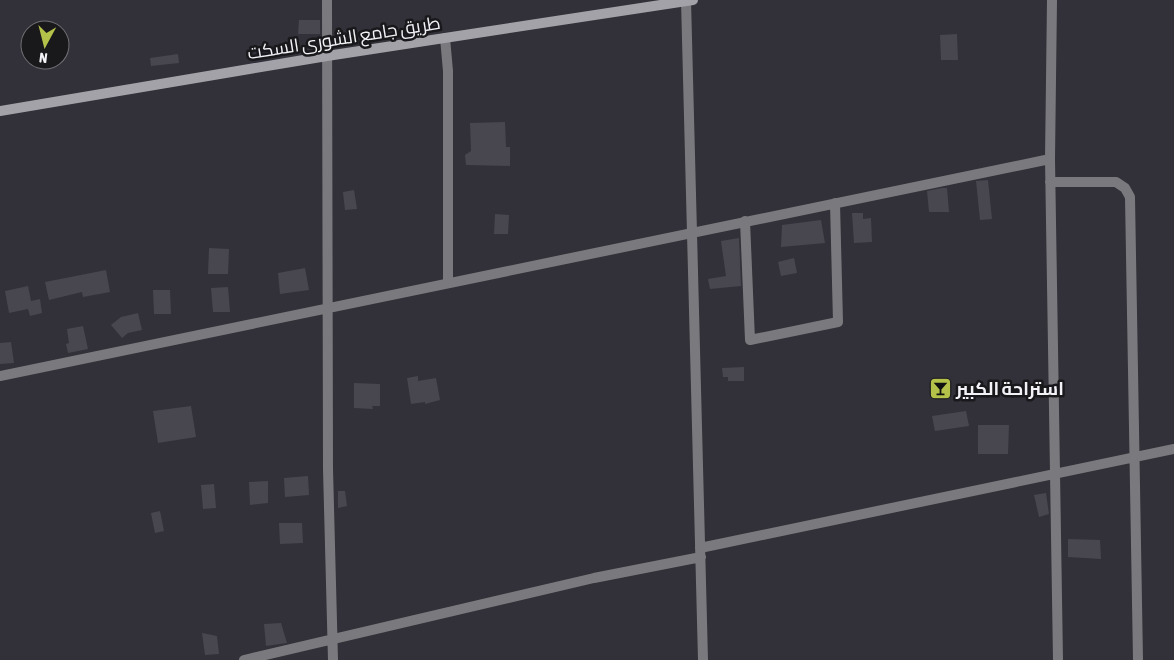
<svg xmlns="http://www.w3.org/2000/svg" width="1174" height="660" font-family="'Asap Condensed',Cairo,sans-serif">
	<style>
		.building { fill: #48464f }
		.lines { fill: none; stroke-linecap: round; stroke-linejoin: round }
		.minor { stroke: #7a7a7e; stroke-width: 10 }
		.secondary { stroke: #a4a2a9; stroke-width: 10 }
		.labels { text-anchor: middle; stroke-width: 5; stroke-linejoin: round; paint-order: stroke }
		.street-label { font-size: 18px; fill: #f3f2f7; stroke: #19191c }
		.poi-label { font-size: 18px; font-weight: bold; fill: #f3f2f7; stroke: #19191c; text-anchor: start }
	</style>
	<rect width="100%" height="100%" fill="#323038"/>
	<path class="building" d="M299 20H320V34H298Z
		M957 34 958 60H941L940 35Z
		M178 54 179 63 151 66 150 58Z
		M505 122 506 147H510V166L466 165 465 155 471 151 470 123Z
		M988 180 992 219 980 220 976 181Z
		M942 188H947L949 212H929L927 191Z
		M354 190 357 209 345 210 343 192Z
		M852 213H863V219L871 218 872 242 854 243Z
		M495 214 509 215 508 234H494Z
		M821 220 825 243 781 247 782 225Z
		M739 238 741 286 710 289 708 279 726 276 721 241Z
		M209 248 229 249 228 274H208Z
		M794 258 797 273 781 276 778 262Z
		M305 268 309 290 280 294 278 273Z
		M106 270 110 292 83 297 82 292 49 300 45 282Z
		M28 286 31 301 40 299 42 313 30 316 28 309 9 313 5 291Z
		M228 287 230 312H213L211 288Z
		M153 290H170L171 314H154Z
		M138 313 142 330 128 333 122 338 111 325 121 317Z
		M83 326 88 349 68 353 66 344 69 343 67 329Z
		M11 342 14 363 0 364V343Z
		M744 367V381H728V377H723L722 368Z
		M418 376V381L436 378 440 400 425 404V402L411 404 407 378Z
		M354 383 380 384V406H372L373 409 354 408Z
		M191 406 196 437 158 443 153 411Z
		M966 411 969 426 935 431 932 416Z
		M978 425H1009L1008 454H978Z
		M308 476 309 495 285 497 284 478Z
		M268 481V503L250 505 249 482Z
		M214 484 216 508 203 509 201 485Z
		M338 491H345L347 506 338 508Z
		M1046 493 1049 514 1039 517 1034 495Z
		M160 511 164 531 155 533 151 513Z
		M279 523H302L303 543 280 544Z
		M1068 539 1100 540 1101 559 1068 557Z
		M281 623 287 643 266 646 264 624Z
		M202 633 217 636 219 654 205 655Z"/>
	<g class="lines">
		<path class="minor" d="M327 0 328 469 333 660
			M686 0 703 660
			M1052 0 1050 159 1058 660
			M445 38 448 71V283
			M1050 182H1116L1125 188 1130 197 1138 660
			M745 221 750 340 838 322 835 203
			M0 376 1050 159
			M700 548 1174 449
			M244 660 594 578 701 557"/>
		<path class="secondary" d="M0 111 327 56 693 0"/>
	</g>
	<defs>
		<symbol id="bar-square" viewBox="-11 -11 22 22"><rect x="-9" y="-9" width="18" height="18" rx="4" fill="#b5c249" stroke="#19191c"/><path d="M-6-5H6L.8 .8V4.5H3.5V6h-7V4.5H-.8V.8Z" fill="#111"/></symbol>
	</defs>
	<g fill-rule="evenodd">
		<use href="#bar-square" x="928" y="376" width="25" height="25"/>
	</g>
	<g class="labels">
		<g class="street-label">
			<text transform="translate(344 38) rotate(-9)" y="6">طريق جامع الشورى السكت</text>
		</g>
		<g class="poi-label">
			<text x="956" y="395">استراحة الكبير</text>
		</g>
	</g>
	<g transform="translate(45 45) rotate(187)"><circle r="24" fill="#19191c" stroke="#707074"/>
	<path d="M0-4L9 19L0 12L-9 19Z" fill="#b5c249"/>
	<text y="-8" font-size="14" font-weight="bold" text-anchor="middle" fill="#f3f2f7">N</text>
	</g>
</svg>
